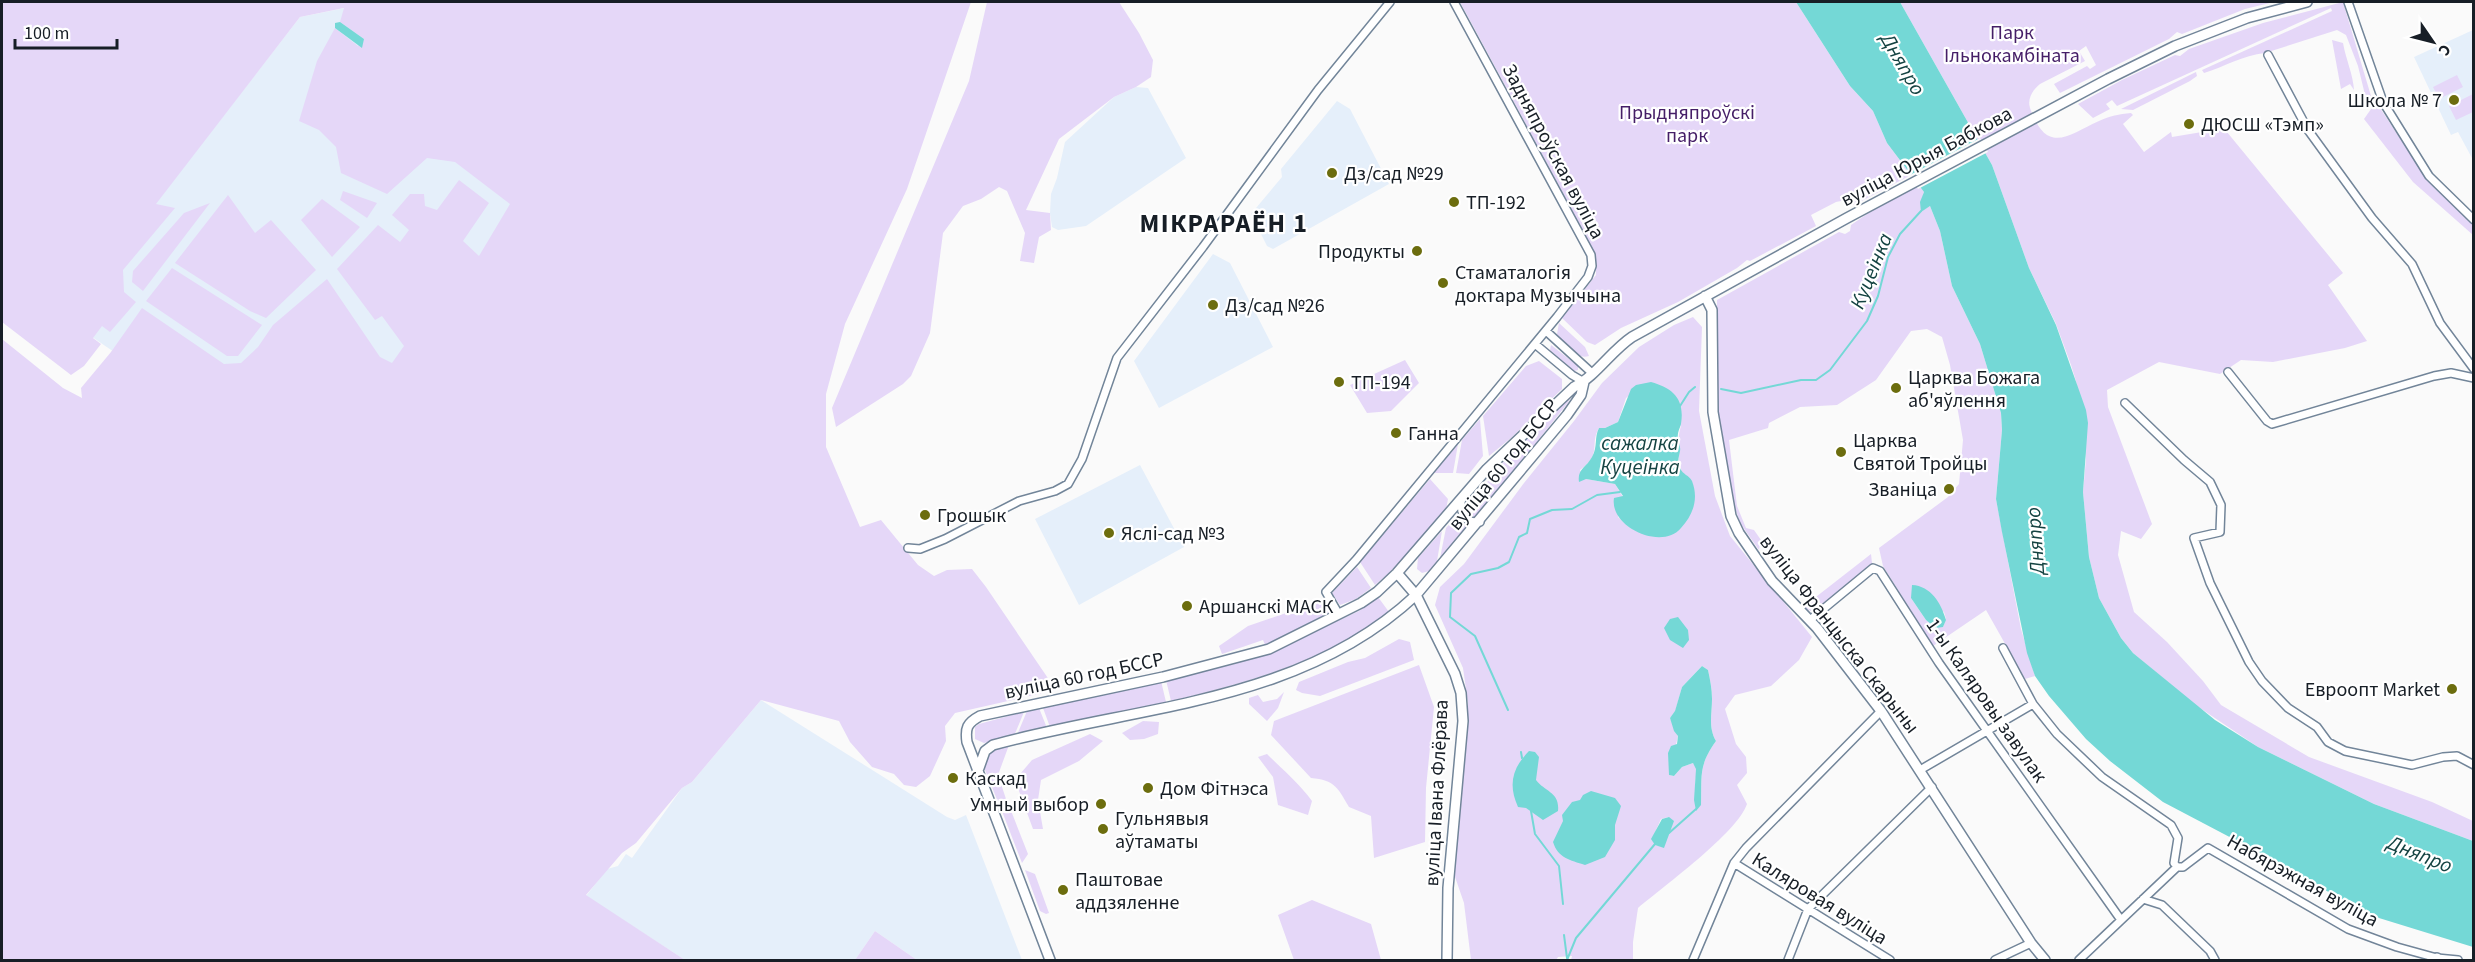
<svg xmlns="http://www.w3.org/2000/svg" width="2475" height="962" font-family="'Source Sans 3',sans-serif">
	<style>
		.built { fill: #e5effa }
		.green { fill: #e5d7f8; fill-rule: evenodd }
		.water { fill: #74d8d6 }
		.pier { fill: #fafafa }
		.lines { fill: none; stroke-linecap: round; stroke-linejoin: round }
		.stream { stroke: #74d8d6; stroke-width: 2 }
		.street-casing { stroke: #728599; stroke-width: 10 }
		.secondary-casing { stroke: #728599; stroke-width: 12 }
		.street { stroke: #fff; stroke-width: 7 }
		.secondary { stroke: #fff; stroke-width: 9 }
		.poi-dot { fill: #6c6d0e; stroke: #fff; stroke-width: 2 }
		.labels { text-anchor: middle; stroke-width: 4.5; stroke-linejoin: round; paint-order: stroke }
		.park-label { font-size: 20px; fill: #451e67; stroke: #fff }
		.poi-label { font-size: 20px; fill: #171e26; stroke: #fff; text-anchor: start }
		.street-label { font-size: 20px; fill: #171e26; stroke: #fff }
		.water-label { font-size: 21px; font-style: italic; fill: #144342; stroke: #fff }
		.district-label { font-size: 26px; font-weight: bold; letter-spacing: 1.5px; fill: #171e26; stroke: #fff }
	</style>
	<rect width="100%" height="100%" fill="#fafafa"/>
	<path class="built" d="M345 8 541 219 413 387 232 433 82 330 155 204 300 17Z
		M2473 30V160L2458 132 2451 135 2414 57Z
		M1136 87 1148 88 1186 158 1086 226 1058 230 1052 227 1050 213 1051 194 1057 178 1065 142 1114 97Z
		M1337 101 1350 109 1389 184 1273 249 1267 246 1251 214 1282 177 1281 169Z
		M1213 254 1230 263 1273 347 1159 408 1134 361Z
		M1140 465 1184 547 1079 605 1035 519Z
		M761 700 947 817 955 820 966 815 1022 960H917L875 931 855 960H685L586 896 607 869 618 866 626 854 632 858 682 788 692 782Z"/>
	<path class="green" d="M2 2H971L907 189 845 324 826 394V447L860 527 881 520 918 565 934 576 947 570 972 569 986 587 1056 690 955 713 945 726 946 741 930 776 916 787 904 785 894 774 872 767 850 742 839 721 761 700 692 782 682 788 636 843 622 853 586 895 685 960H2V339L63 388 82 398 81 388 111 352 142 308 224 364 241 363 258 347 273 325 327 279 380 357 392 363 404 346 382 316 375 320 337 269 378 225 400 242 409 230 392 215 410 194H424L425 206 437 210 459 180 489 203 463 241 479 256 510 204 455 162 427 158 387 194 341 173 336 147 319 130 299 121 317 61 335 28 358 46 364 39 340 22 344 8 300 17 156 204 175 208 123 270 124 292 136 302 110 332 102 326 93 338 101 344 84 366 71 375 2 322Z
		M987 2H1119L1139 33 1153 60 1151 77 1136 87 1114 97 1059 139 1026 210 1050 213 1051 230 1039 237 1034 263 1020 261 1025 233 1007 191 999 187 981 199 963 206 943 233 930 333 911 376 903 384 836 427 832 408 969 81Z
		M1460 2H1796L1850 86 1873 111 1887 143 1911 175 1854 205 1846 200 1836 202 1811 215 1816 226 1750 261 1747 260 1737 268 1678 302 1621 328 1595 345 1587 342 1562 318 1596 275V259L1590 243Z
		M1900 2H2274L2245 9 2182 34 2177 32 2169 39 2060 93 2054 84 2087 66 2090 69 2096 65 2086 46 2079 51 2085 61 2040 84C2033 90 2027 98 2030 108 2047 156 2068 135 2099 121 2110 116 2119 114 2131 113L2133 115 2123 124 2144 152 2171 132 2172 137 2208 131V127L2222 126 2343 273 2328 285 2367 341 2345 348 2273 362 2241 360 2220 374 2159 362 2107 390 2108 407 2152 524 2141 539 2121 531 2118 555 2134 612 2167 642 2203 681 2221 705 2309 757 2432 802 2473 821V841L2374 804 2258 747 2194 704 2133 653 2121 638 2099 598 2089 557 2083 492 2086 459 2076 381 2071 365 2056 324 2029 268 1992 165Z
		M2343 2 2371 96 2367 103 2358 66 2346 35 2337 30 2265 53C2243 55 2224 67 2204 73L2202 70 2332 11 2331 8 2117 106 2112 100 2106 104 2110 109 2093 118 2078 104 2122 80 2175 55 2180 56 2189 49 2263 23Z
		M2332 40 2343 43C2346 60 2353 74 2354 90L2350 84 2341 89Z
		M2196 72 2197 76 2190 81 2133 110 2121 109Z
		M2457 75 2463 87 2439 99 2433 87Z
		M2473 94V112L2456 120 2449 106Z
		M2376 102 2425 176 2473 224V235L2413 182 2364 119Z
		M1919 185 1924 192 1921 202V211L1930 206 1940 231 1952 286 1980 344 2001 413 2002 430 1996 499 2021 629 2035 676 2025 679 1986 610 1933 646 1883 566 1879 548 1948 497 1959 484 1963 440 1950 365 1942 337 1927 329 1911 331 1876 380 1837 405 1800 407 1769 423 1768 428 1729 440 1737 506 1746 528 1754 530 1761 540 1759 550 1740 523 1730 493 1717 420V300L1839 232 1845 234 1850 231 1851 225 1886 201ZM1911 598 1944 612 1946 619 1943 627 1926 620Z
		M343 191 377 203 367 218 340 200Z
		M228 195 255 233 271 220 316 270 266 318 250 311 175 263Z
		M322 199 360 227 332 257 301 220Z
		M210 203 143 291 132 282 133 271 184 213Z
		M172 268 262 325 238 356H227L146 301Z
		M1693 317 1702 327 1699 411 1715 496 1730 536 1812 637 1799 660 1771 686 1735 695 1725 709 1736 744 1746 757 1747 773 1737 785 1747 804C1737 833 1664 886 1638 908L1633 942V960H1571L1572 956 1558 957 1556 960H1471L1464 903 1454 874 1468 703 1463 668 1435 605 1440 587 1464 564 1524 483 1574 421 1602 383 1639 347 1674 325ZM1630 395 1681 426C1677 437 1677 466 1684 476L1629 527 1618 517 1623 497 1615 484 1586 479 1580 470C1603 453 1589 445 1599 428H1605L1618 422 1626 398ZM1702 666 1708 670C1710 679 1712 689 1712 699 1712 714 1708 727 1716 741 1698 766 1702 776 1701 805L1695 784 1697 769 1693 763 1682 767 1674 776 1669 775 1678 736 1670 718 1675 712 1682 687ZM1669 817 1664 847 1655 845 1652 839 1661 819Z
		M1559 323 1585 347 1589 356C1576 360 1563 344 1557 334Z
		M1551 345 1578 366V370L1574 371 1550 350Z
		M1405 360 1419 383 1391 411 1367 413 1350 385Z
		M1539 361 1562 379V389L1511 438 1489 456 1483 416 1526 366Z
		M1575 390 1567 404 1493 497 1475 517 1467 516 1465 509 1515 448Z
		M1480 419 1483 456 1469 474 1456 473 1462 440Z
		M1458 444 1453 473H1434Z
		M1430 479 1448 499 1446 510 1389 573 1375 585 1360 562Z
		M1459 514 1465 522 1468 524 1440 558 1446 528Z
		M1442 531 1437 561 1429 571 1422 573 1417 569 1418 558Z
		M1871 554 1872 563 1815 610 1811 611 1803 607Z
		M1357 567 1371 588 1356 599 1340 605 1332 593Z
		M1378 597 1389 612C1325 662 1248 682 1171 701L1166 680 1235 664 1274 650 1359 611Z
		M1321 601 1327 603 1329 613 1265 645 1263 640 1222 654 1219 646 1248 626Z
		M1399 639 1410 642 1414 660 1320 696 1302 693 1296 690 1299 682 1348 662 1365 658Z
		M1419 665 1434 707 1426 788 1425 842 1374 858 1371 816 1349 807C1338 788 1335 780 1311 778L1271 735 1274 721Z
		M1161 681 1166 702 1050 727 1043 708Z
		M1284 692 1278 708 1267 721 1249 704V698L1258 695 1263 702 1277 699Z
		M1039 708 1047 728 1017 735 1027 711Z
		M1024 712 1014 736 984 743 975 739V727L979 724Z
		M1143 721 1159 722 1158 734 1144 739 1130 740 1122 733Z
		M1090 734 1103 741 1079 761 1041 780 1038 800 1043 829H1033L1015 780 1032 760Z
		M1009 745 998 775 1006 799 998 802 985 770V758L994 749Z
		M1267 754C1283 770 1299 783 1312 801L1308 815 1278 805 1273 777 1258 757Z
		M1008 803 1028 854 1022 863 1000 806Z
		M1025 870 1035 874 1049 913 1046 914 1040 911Z
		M1312 900 1371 924 1381 960H1294L1278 915Z
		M875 931 917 960H855Z"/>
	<path class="water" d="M1796 2H1900L1992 165 2029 268 2056 325 2086 410 2088 423 2083 492 2089 557 2099 598 2121 638 2133 653 2215 720 2258 747 2374 804 2473 841V947L2366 914 2279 863 2163 802 2110 761 2086 739 2049 696 2035 676 2027 653 2002 532 1996 499 2002 430 2001 413 1980 344 1952 286 1940 231 1930 206 1921 212 1920 202 1924 192 1887 143 1873 111 1850 86Z
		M340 22 364 39 362 48 335 28V23Z
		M1651 382C1673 388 1685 399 1681 424 1680 428 1677 433 1678 437 1678 442 1681 446 1680 451 1679 457 1677 461 1680 468 1683 475 1689 475 1692 481 1699 499 1693 515 1681 528 1662 551 1609 527 1614 498L1623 496 1615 484 1586 479 1579 482C1577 469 1586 468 1592 457 1598 447 1594 437 1599 428H1605L1618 422 1631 389 1636 385Z
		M1912 585C1931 586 1941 603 1946 620L1943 627 1936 628 1926 620 1911 598Z
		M1678 617 1688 630 1689 640 1683 648 1670 640 1664 628 1670 619Z
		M1702 666 1708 670C1710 679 1712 689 1712 699 1712 714 1708 727 1716 741 1698 766 1702 776 1701 805L1696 811 1694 800 1696 769 1693 763 1682 767 1674 776 1669 775 1668 753 1671 746 1677 744 1678 736 1674 731 1670 718 1675 711 1682 687Z
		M1529 751 1535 752 1539 757 1536 780C1545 792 1560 792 1558 811L1543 820 1526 808 1518 807C1508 785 1512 768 1529 751Z
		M1591 791 1615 798 1621 806 1615 825V840L1605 857 1585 865C1570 860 1558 858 1553 842L1563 821 1562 815 1572 802 1580 800 1583 795Z
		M1669 817 1674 821 1664 848 1655 845 1651 839 1662 819Z"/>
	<path class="pier" d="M1980 138 1988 152 1918 189 1908 176Z"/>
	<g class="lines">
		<path class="stream" d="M1721 389 1741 393 1801 380H1816L1830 370 1867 321 1878 296 1888 257 1900 234 1921 211
			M1680 406 1689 392 1695 387
			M1508 710 1475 636 1450 617 1451 593 1471 574 1498 568 1509 562 1519 537 1527 533 1530 519 1552 510 1572 509 1597 495 1620 492
			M1521 752 1522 758
			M1531 811 1535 834 1559 866 1563 904
			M1669 833 1696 809
			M1564 935 1567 958
			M1567 960 1576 938 1655 844"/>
		<defs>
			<path id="street" d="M2348 2 2383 102 2429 176 2474 220
				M2268 55 2308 130 2372 218 2412 264 2440 323 2474 369
				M1546 331 1592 373
				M1535 344 1572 375 1584 382
				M2228 372 2267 421 2272 424 2434 376 2451 373 2474 378
				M2125 403 2184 460 2210 482 2221 505 2220 532 2194 538 2210 583 2249 662 2262 681 2288 708 2317 727 2328 742 2345 751 2412 765 2443 757 2457 756 2474 765
				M1461 502C1461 515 1465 523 1480 522
				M908 548 920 549 945 539 1019 501 1055 491 1068 484 1082 459 1117 358 1203 247 1318 90 1390 2
				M1338 613 1326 592 1356 560 1557 317 1588 277 1592 266 1591 255 1454 2
				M1810 620 1873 568 1880 571 1939 663 2121 920
				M2003 648 2033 704 2057 734 2102 777 2171 825 2178 838 2174 863 2177 867H2183L2208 848 2348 929 2397 947 2437 958 2458 960
				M1920 770 2033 704
				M1734 863 1890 960
				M2143 899 2162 905 2210 951 2215 960
				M1693 960 1734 863 1746 848 1881 711
				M1788 960 1808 909 1932 787
				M1995 960 2031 943
				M2079 960 2177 867"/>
			<path id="secondary" d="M1705 296 1712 310 1713 412 1731 516 1739 533 1772 581 1817 628 1881 711 2031 943 2045 960
				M1397 573 1416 595 1455 674 1461 693 1463 721 1448 888 1447 960
				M979 768 985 751 993 745C1139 705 1300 704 1416 595L1567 415 1581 395 1584 382
				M1050 960 967 742C965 728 967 723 980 716L1163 677 1269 649 1361 603 1377 592 1397 573 1487 469 1574 387C1596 376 1611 351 1632 337L1847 218 2108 79 2175 46 2247 18 2307 2
				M2436 960 2437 958"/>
		</defs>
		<use href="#street" class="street-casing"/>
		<use href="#secondary" class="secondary-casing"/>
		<use href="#street" class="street"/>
		<use href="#secondary" class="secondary"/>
	</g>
	<g class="poi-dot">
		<circle cx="2454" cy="100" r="6"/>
		<circle cx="2189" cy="124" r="6"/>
		<circle cx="1332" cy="173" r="6"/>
		<circle cx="1454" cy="202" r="6"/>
		<circle cx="1417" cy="251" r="6"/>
		<circle cx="1443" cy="283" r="6"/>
		<circle cx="1213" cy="305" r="6"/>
		<circle cx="1339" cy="382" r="6"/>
		<circle cx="1896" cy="388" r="6"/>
		<circle cx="1396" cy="433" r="6"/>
		<circle cx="1841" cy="452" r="6"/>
		<circle cx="1949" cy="489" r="6"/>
		<circle cx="925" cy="515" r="6"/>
		<circle cx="1109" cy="533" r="6"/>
		<circle cx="1187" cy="606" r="6"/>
		<circle cx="2452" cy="689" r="6"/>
		<circle cx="953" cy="778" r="6"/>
		<circle cx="1148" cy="788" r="6"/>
		<circle cx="1101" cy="804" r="6"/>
		<circle cx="1103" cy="829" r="6"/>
		<circle cx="1063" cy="890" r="6"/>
	</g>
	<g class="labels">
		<g class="park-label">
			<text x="2012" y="39">Парк<tspan x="2012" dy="23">Ільнокамбіната</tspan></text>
			<text x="1687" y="119">Прыдняпроўскі<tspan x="1687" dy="23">парк</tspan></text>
		</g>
		<g class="poi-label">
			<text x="2442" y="107" text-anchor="end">Школа № 7</text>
			<text x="2201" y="131">ДЮСШ «Тэмп»</text>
			<text x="1344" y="180">Дз/сад №29</text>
			<text x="1466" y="209">ТП-192</text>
			<text x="1405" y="258" text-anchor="end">Продукты</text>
			<text x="1455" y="279">Стаматалогія<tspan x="1455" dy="23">доктара Музычына</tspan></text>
			<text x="1225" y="312">Дз/сад №26</text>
			<text x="1908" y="384">Царква Божага<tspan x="1908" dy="23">аб'яўлення</tspan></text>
			<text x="1351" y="389">ТП-194</text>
			<text x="1408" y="440">Ганна</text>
			<text x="1853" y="447">Царква<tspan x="1853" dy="23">Святой Тройцы</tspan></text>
			<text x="1937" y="496" text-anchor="end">Званіца</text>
			<text x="937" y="522">Грошык</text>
			<text x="1121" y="540">Яслі-сад №3</text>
			<text x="1199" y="613">Аршанскі МАСК</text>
			<text x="2440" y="696" text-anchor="end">Евроопт Market</text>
			<text x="965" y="785">Каскад</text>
			<text x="1160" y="795">Дом Фітнэса</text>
			<text x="1089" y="811" text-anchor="end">Умный выбор</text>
			<text x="1115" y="825">Гульнявыя<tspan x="1115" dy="23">аўтаматы</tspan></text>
			<text x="1075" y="886">Паштовае<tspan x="1075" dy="23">аддзяленне</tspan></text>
		</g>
		<g class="street-label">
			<text transform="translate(1554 151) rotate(62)" y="7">Задняпроўская вуліца</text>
			<text transform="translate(1926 156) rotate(-28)" y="7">вуліца Юрыя Бабкова</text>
			<text transform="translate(1503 464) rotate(-51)" y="7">вуліца 60 год БССР</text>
			<text transform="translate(1840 634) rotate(52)" y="7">вуліца Францыска Скарыны</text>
			<text transform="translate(1084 675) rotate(-12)" y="7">вуліца 60 год БССР</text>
			<text transform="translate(1987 700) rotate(55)" y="7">1-ы Каляровы завулак</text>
			<text transform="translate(1436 793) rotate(-87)" y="7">вуліца Івана Флёрава</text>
			<text transform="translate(2303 880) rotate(29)" y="7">Набярэжная вуліца</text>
			<text transform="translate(1820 898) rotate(32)" y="7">Каляровая вуліца</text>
		</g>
		<g class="water-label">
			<text transform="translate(1903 64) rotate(60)" y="7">Дняпро</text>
			<text transform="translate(1871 271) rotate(-68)" y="7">Куцеінка</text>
			<text x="1640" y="450">сажалка<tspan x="1640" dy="24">Куцеінка</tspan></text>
			<text transform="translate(2035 541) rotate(-94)" y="7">Дняпро</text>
			<text transform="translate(2420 854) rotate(22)" y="7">Дняпро</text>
		</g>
		<g class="district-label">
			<text x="1224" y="232">МІКРАРАЁН 1</text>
		</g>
	</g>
	<rect width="2475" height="962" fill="none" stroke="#171e26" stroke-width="6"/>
	<g transform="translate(2433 42) rotate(125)" stroke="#ffffff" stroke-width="4.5" paint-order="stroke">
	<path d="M0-4.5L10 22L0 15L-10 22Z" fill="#171e26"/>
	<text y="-9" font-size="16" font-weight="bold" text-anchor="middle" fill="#171e26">С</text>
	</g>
	<path d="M15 39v9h102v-9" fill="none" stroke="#171e26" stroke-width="3"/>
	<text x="24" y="39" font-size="18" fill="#171e26" stroke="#ffffff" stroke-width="4.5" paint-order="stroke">100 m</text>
</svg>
